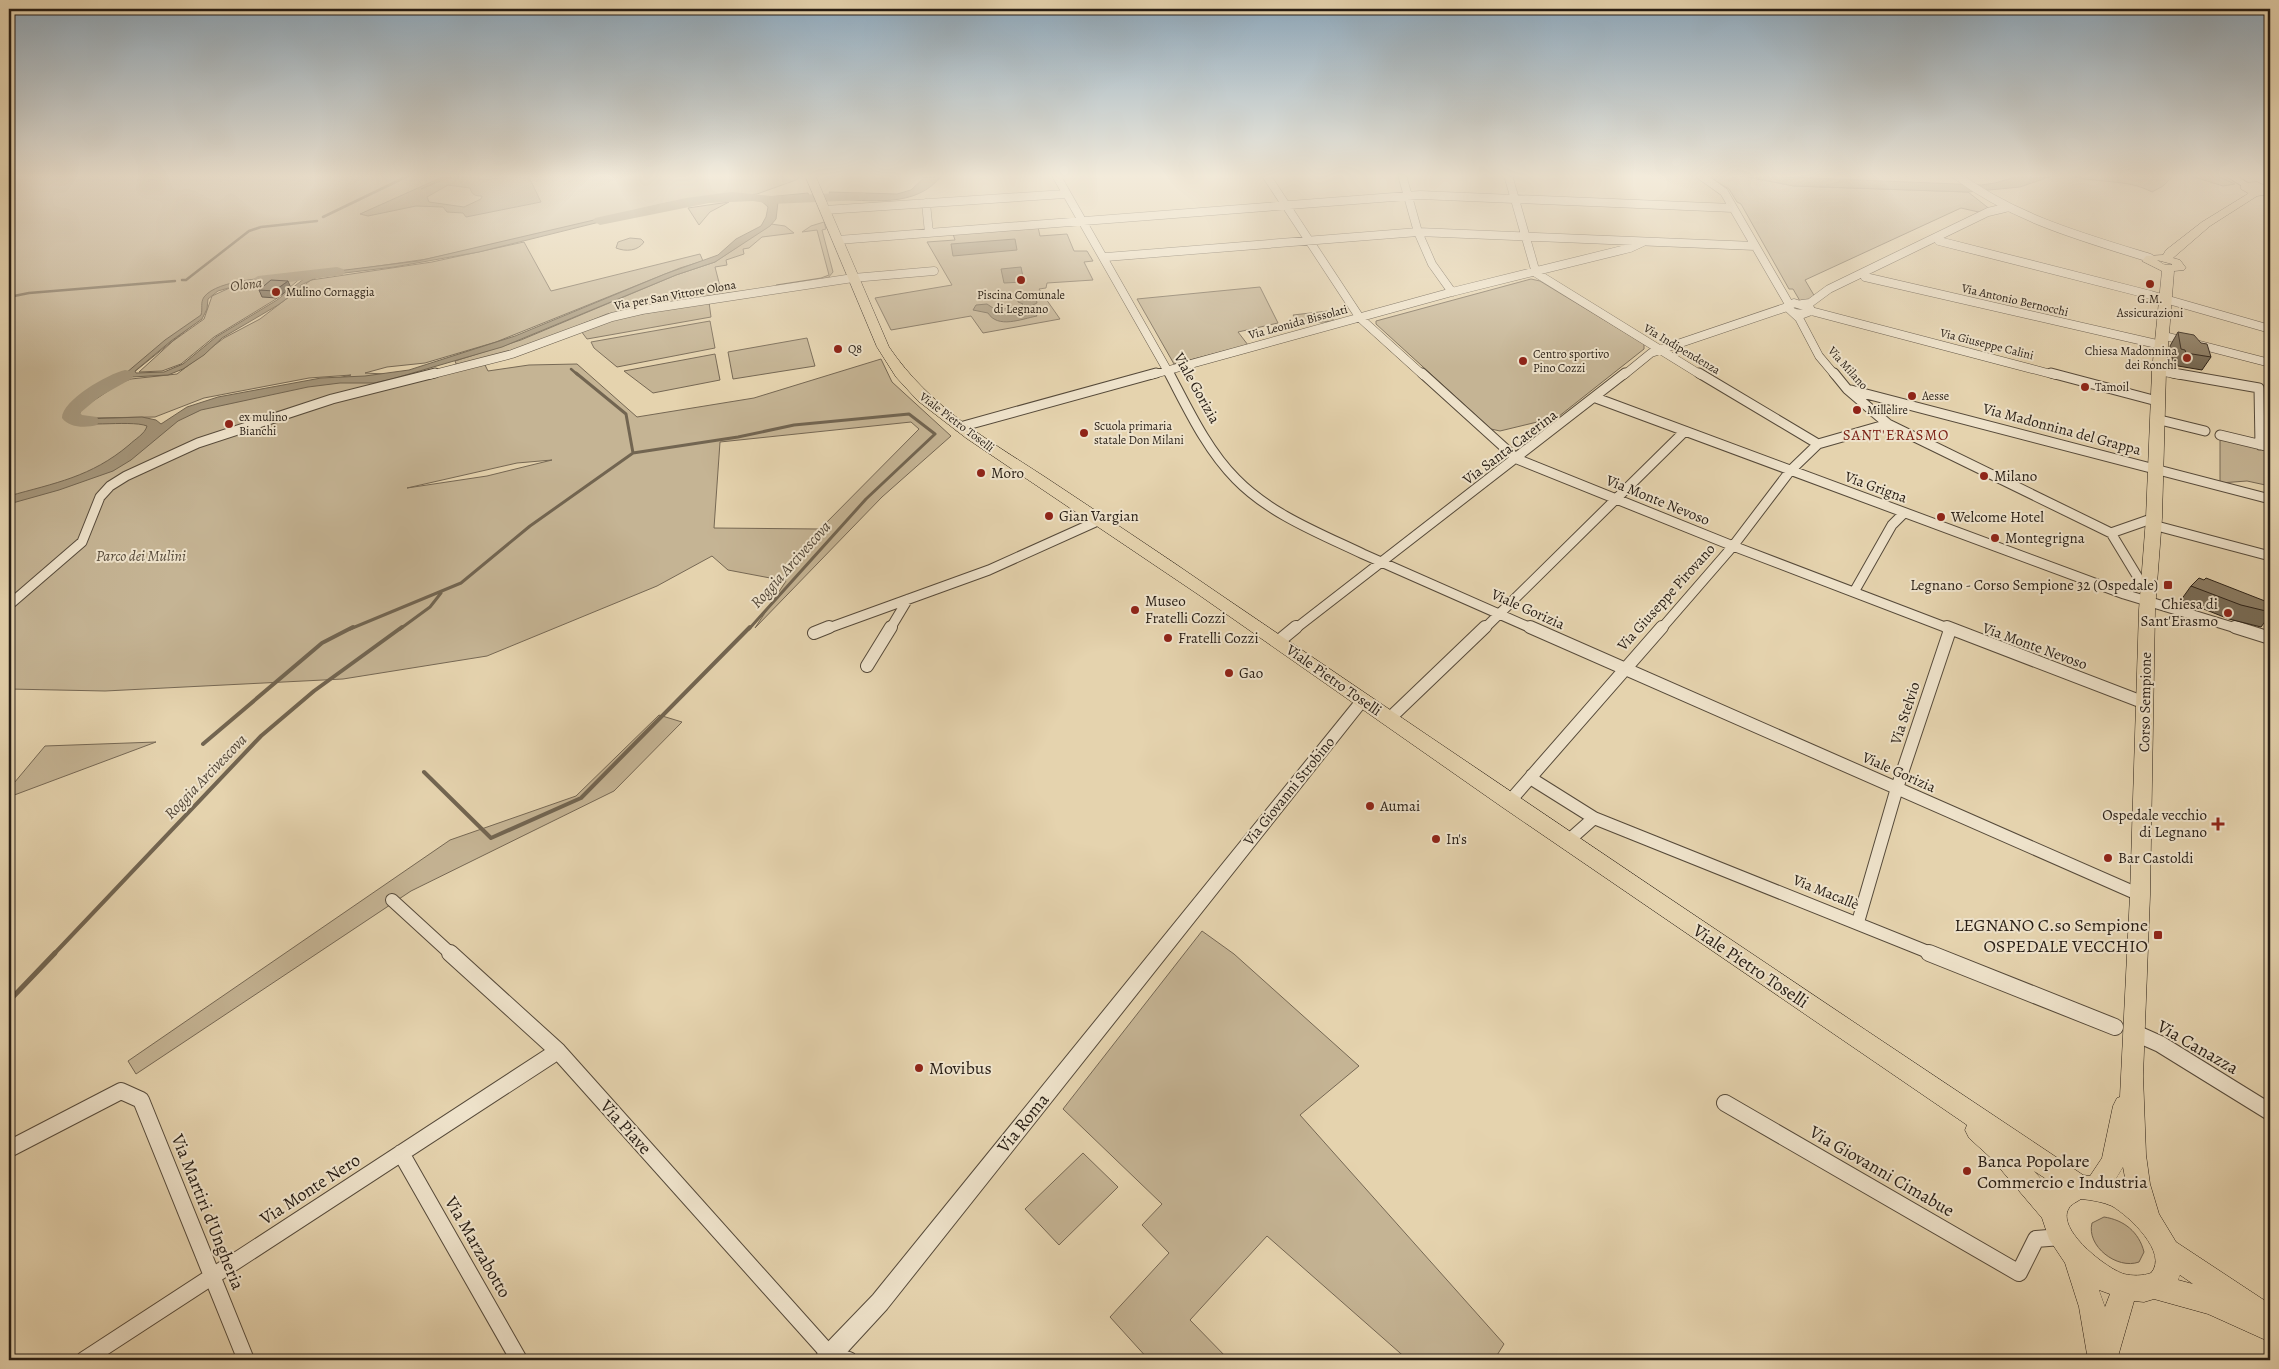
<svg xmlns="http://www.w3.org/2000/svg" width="2279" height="1369" font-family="Alegreya,serif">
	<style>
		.green { fill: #c5b494; stroke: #766854; fill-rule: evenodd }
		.water { fill: #a4957a; stroke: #726551; fill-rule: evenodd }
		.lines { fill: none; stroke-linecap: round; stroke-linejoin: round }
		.stream-far3 { stroke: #726551; stroke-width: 2.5 }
		.stream-far2 { stroke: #726551; stroke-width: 3 }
		.stream-far1 { stroke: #726551; stroke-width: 4 }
		.stream { stroke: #726551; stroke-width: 5 }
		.river { fill: #a4957a; fill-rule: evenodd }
		.minor-far3-casing { stroke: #564a3a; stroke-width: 9 }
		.minor-far2-casing { stroke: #564a3a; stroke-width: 11 }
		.minor-far1-casing { stroke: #564a3a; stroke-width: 14 }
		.minor-casing { stroke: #564a3a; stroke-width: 18 }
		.tertiary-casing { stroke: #564a3a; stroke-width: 2 }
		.primary-casing { stroke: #271d14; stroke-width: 1 }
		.minor-far3 { stroke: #eee2ca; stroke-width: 8 }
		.minor-far2 { stroke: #eee2ca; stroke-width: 9 }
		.minor-far1 { stroke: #eee2ca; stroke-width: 12 }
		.minor { stroke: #eee2ca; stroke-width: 16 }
		.tertiary { fill: #eee2ca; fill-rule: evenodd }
		.primary { fill: #e5d3ae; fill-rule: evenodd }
		.wall { fill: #776b56; stroke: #271d14 }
		.shaded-wall { fill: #615746; stroke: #271d14 }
		.building { fill: #8a7c64; stroke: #271d14 }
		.poi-dot { fill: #8f2418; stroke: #eee2ca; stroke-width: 2 }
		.labels { text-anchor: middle; stroke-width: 4; stroke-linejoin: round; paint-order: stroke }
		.far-poi-label { font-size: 12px; fill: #271d14; stroke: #eee2ca; text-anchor: start }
		.far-street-label { font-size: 12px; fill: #271d14; stroke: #eee2ca }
		.far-water-label { font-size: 14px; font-style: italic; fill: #534738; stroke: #eee2ca }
		.street-label { font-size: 15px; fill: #271d14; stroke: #eee2ca }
		.far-quarter-label { font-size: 15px; letter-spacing: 1px; fill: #7a1f14; stroke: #eee2ca }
		.poi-label { font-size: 15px; fill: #271d14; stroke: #eee2ca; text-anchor: start }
		.park-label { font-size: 15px; font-style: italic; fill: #564a3a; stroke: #eee2ca }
		.water-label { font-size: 16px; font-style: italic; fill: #534738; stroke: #eee2ca }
		.near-poi-label { font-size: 18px; fill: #271d14; stroke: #eee2ca; text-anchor: start }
		.near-street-label { font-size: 18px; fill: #271d14; stroke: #eee2ca }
	</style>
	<rect width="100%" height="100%" fill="#e5d3ae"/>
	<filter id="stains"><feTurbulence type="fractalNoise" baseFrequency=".004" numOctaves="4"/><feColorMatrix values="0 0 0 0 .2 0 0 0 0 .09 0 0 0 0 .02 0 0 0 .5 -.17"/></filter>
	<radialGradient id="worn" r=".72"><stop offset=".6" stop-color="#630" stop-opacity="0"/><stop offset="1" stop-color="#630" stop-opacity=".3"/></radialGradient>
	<path class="green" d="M9 175H802L796 180 757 194 687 202 427 259 302 277 276 299 214 337 181 364 162 371 139 372 173 341 204 319 212 296 236 285 235 283 210 292 200 319 128 377 83 403 75 416 80 420H142L159 426 222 397 300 387 351 375 309 378 204 398 155 417 88 418 79 416 81 409 120 383 131 379 177 374 224 338 260 319 311 280 432 262 524 242 551 291 700 254 703 261 680 268 496 342 425 363 387 367 365 373 385 374 387 385 484 363 488 371 529 365 577 364 637 417 754 398 881 359 892 382 951 436 882 497 755 628 786 581 728 570 712 556 657 586 487 656 343 679 105 691 9 689ZM911 422 919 429 820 529 714 528 720 442ZM552 460 487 476 407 488 517 463Z
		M1706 175H1737L1794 186 1968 192 1991 210 1983 213 1961 208 1805 280 1815 297 1807 302 1800 301 1793 289H1789L1741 204 1737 202 1729 189Z
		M2068 175H2174L2163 186 2152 192C2126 178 2096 184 2068 175Z
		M2188 175H2215L2235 184 2223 186Z
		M729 202 710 212 699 225 688 208Z
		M824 222 826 229 822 230 833 272 828 278 776 287V285L821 278 829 275 817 230 802 232 811 226Z
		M771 224 785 226 794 233 762 237 749 248 743 249 744 254 726 260 727 265 715 267 722 294 771 288 721 294 607 314 513 352 457 366 455 361 521 340 676 275 715 262Z
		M1038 227 1040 236 1067 234 1074 251H1087L1093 261 1084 262 1093 280 1047 283 1046 288 1039 289 1060 319 983 333 971 316 891 330 875 298 952 285 927 242 955 240 953 234Z
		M630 238 641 239 644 242C638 251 626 252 616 248L618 242Z
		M1531 279 1540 281 1644 344V349L1558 417 1500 431 1491 429 1376 324V321Z
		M1260 287 1278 323 1238 332 1248 345 1174 364 1137 299Z
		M709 302 711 317 587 339 581 331 613 319Z
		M1328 311 1334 321 1299 324 1293 315Z
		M710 321 715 348 617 367 594 348 591 342Z
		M807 338 815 366 733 379 728 352Z
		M715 354 720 380 653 393 624 371Z
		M2220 438 2270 451V486L2247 481 2220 483Z
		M659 715 682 722 614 791 411 891 136 1074 128 1061 450 840 576 796Z
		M156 742 9 797V789L45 746Z
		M1202 931 1234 954 1359 1066 1300 1115 1504 1344 1494 1360H1408L1267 1236 1190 1320 1229 1360H1149L1110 1317 1169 1253 1142 1225 1162 1204 1063 1109Z
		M1083 1153 1118 1187 1059 1245 1025 1209Z
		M2104 1217C2124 1220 2139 1232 2144 1252L2139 1262C2117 1270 2086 1246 2092 1223Z"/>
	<path class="water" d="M447 175H450L421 189 455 175H484L477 179C495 181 510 175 528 175L541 202 466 217 463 213 447 212 443 207 416 206 368 216 360 214ZM448 185 470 188C472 195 475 196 482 196L481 199 464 207 429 202 427 197Z
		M927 175H942C917 209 869 200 832 199L829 192 897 194 911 190Z
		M1737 175 1981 185 1995 183 2022 175H2055L2020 187 1968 192 1794 186Z
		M808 193 810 198 778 202 776 219 770 226 715 262 676 275 502 347 392 379 374 383H340L308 387 201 410 178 421 131 460 113 471 59 490 9 504V496C55 483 91 477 129 445 135 439 145 434 147 426 129 419 74 430 65 418L92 395 126 373 165 340 201 315C203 308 200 303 204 297 218 279 270 278 291 276L289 278 246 283 218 291 208 299 207 309 202 319 171 341 135 371 136 373 164 372 183 364 216 337 277 300 305 278 303 277 305 275 418 261 667 203 725 196 755 195 668 205 479 252 394 267 320 276 301 285 300 289 278 305 222 338 204 355 183 369 168 375 132 377 121 381 79 409 75 414 77 417 84 419 142 417 156 420 161 424 187 407 218 397 321 378 365 376 409 370 515 336 665 274 718 255 736 239 761 226 766 217 768 207 758 198Z
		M1015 239 1017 250 953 256 951 244Z
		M1021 267 1024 282 1004 283 1001 269Z
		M1025 296 1036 298 1037 303 1031 306 1037 316C1021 319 998 329 988 313L973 310 976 305 987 304 996 310 1021 306 1023 304 1018 302V299Z"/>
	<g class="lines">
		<path class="stream-far3" d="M323 217 410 175
			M182 280H186L249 231 261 227 317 221
			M9 297 29 293 175 281
			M571 369 578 375"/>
		<path class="stream-far2" d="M633 453 738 437 794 425 909 414 935 434 866 499 749 629
			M350 629 461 583 530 526 633 453 626 414 576 373
			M400 629 430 607 441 593"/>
		<path class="stream-far1" d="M203 744 322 643 353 627
			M424 772 491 838 581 798 750 627
			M54 954 261 736 314 691 402 627"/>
		<path class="stream" d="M9 1001 55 953"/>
		<path class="river" d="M732 192 772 196 863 192 870 196 863 200 771 204 753 201 709 203 600 225 593 221 595 218 686 198Z
			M337 267 343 269 345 272 343 275 258 286 250 281 258 276Z
			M125 370 131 371 134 375 131 379 99 397 80 413 82 415 97 417 99 421 97 425C86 428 69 428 62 418 62 400 108 374 125 370Z"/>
		<defs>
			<path id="minor-far3" d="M1056 175 1170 375
				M1266 175 1360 318 1423 375
				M1402 175 1418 232 1432 264 1452 292
				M1508 175 1536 273 1701 375
				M1700 175 1724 192 1789 304
				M1956 175C2014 218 2081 237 2150 258
				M926 203 929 233
				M825 210 1065 194
				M838 240 1420 195 1733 208
				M1939 241 2151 295 2270 329
				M1106 257 1418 232 1755 246
				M1865 277 2161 345
				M1802 304 1810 303 1829 289 1988 212 2005 208
				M1811 311 2055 375
				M1795 313 1803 314 1811 311 1810 308 1794 303 1787 307 1799 318 1819 356 1835 375
				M2161 335 2270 363
				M2159 371 2180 375
				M430 375 512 354 612 317 642 310 853 278 934 271
				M1151 375 1452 292 1630 248 1643 242
				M1624 375 1651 353 1787 307"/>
			<path id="minor-far2" d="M1169 373C1188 409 1207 450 1236 479 1270 514 1319 533 1363 554 1419 579 1476 604 1533 629
				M1422 373 1517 459 1733 546 1950 629
				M1699 373 1818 444
				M1834 373 1847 389 1888 424 2111 533 2148 594
				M2051 373 2157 401
				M2173 373 2259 388 2260 445
				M1851 390 2270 499
				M1596 398 2124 594 2239 629
				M2156 419 2205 431
				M960 427 1156 373
				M2220 435 2270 447
				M2153 525 2270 556
				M2111 533 2154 518
				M1854 592 1892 525 1904 513
				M9 605 82 542 100 497 110 486 126 476 198 443 332 399 435 373
				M826 629 989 570 1100 520
				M890 629 908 599
				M1295 629 1625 373
				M1484 629 1684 432
				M1661 629 1733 546 1790 471 1818 444 1888 424"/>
			<path id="minor-far1" d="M1530 627 2140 895
				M1947 627 2145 703
				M2235 627 2270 638
				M814 633 829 627
				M1279 641 1296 627
				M867 666 891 627
				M1389 719 1485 627
				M1532 775 1535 781 1594 818 1933 954
				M1509 802 1662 627
				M1568 841 1594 818
				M392 900 451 954
				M1858 922 1897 788 1950 630"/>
			<path id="minor" d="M450 953 558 1051 831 1356 849 1360
				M1929 953 2115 1027
				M2133 1032 2160 1044 2270 1112
				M1725 1103 2019 1273 2036 1239 2061 1237
				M9 1149 121 1091 141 1100 246 1360
				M401 1153 519 1360
				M84 1360 558 1051"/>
			<path id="tertiary" d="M2224 175H2235L2251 185 2244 187Z
				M1362 696 1367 698 1369 701 1367 704 887 1309 840 1360H815L818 1352 873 1295 1357 698Z"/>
			<path id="primary" d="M805 175H815L889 347C930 407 985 438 1045 477 1102 515 1159 552 1215 591 1503 787 1793 982 2083 1175L2090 1176 2102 1158 2113 1106 2117 1098 2120 1097 2130 895 2139 610 2146 518 2152 371 2162 271 2142 261 2146 256 2163 255 2166 250 2202 222 2246 195 2248 193 2241 189V183L2257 182 2270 188V194L2257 196 2210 226 2173 258 2180 260 2186 268 2184 270 2174 271 2166 371 2162 518 2155 610 2150 895 2143 1076 2146 1155 2150 1184 2159 1214 2176 1242 2270 1304V1342L2208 1314 2154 1299 2144 1302 2134 1301 2117 1360H2088L2079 1307 2065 1263 2049 1239 2042 1218 1991 1158 1969 1138 1965 1130 1967 1125 1502 807 1199 595 966 438 918 401 896 377 877 347ZM2157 260 2172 264V265H2165ZM2123 1167 2127 1188 2114 1182ZM2034 1171 2057 1186 2051 1190ZM2081 1199C2092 1200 2103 1202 2112 1206 2129 1216 2169 1253 2151 1273 2143 1276 2132 1276 2124 1274 2107 1269 2055 1229 2069 1208 2071 1204 2077 1202 2081 1199ZM2180 1275 2193 1284 2178 1280ZM2099 1290 2110 1294 2105 1307Z"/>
		</defs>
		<use href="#minor-far3" class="minor-far3-casing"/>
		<use href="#minor-far2" class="minor-far2-casing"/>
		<use href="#minor-far1" class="minor-far1-casing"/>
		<use href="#minor" class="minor-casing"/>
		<use href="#tertiary" class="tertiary-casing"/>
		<use href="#primary" class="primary-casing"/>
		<use href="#minor-far3" class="minor-far3"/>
		<use href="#minor-far2" class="minor-far2"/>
		<use href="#minor-far1" class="minor-far1"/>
		<use href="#minor" class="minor"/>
		<use href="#tertiary" class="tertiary"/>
		<use href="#primary" class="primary"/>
	</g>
	<path class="wall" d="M291 288 277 298 262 297 259 290Z
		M2178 332 2211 357 2202 370 2178 366 2177 363H2173L2170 346Z
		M2191 586 2270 603V615L2261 627 2229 619 2181 600Z"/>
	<path class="shaded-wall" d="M288 281 291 288 277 298 274 291Z"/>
	<path class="building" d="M271 280 288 281 274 291 259 290Z
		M2178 332 2194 335 2201 343 2207 344 2211 357 2186 353 2185 350 2181 349Z
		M2199 578 2204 580 2206 578 2270 603V612L2241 605 2191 586Z"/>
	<linearGradient id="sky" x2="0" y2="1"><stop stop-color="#8da8bc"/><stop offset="0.48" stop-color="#f3ebdb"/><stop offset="1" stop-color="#f3ebdb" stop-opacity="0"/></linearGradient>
	<rect width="2279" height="367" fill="url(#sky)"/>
	<g class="poi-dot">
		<circle cx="1021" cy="280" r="5"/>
		<circle cx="2150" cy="284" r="5"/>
		<circle cx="276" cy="292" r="5"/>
		<circle cx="838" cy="349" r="5"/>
		<circle cx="2187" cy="358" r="5"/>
		<circle cx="1523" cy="361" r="5"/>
		<circle cx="2085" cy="387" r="5"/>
		<circle cx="1912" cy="396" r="5"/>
		<circle cx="1857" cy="410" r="5"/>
		<circle cx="229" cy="424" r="5"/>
		<circle cx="1084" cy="433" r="5"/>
		<circle cx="981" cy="473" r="5"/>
		<circle cx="1984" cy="476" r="5"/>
		<circle cx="1049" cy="516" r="5"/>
		<circle cx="1941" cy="517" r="5"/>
		<circle cx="1995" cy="538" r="5"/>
		<rect x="2163" y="580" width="10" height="10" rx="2.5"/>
		<circle cx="1135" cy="610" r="5"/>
		<circle cx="2228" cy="613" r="5"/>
		<circle cx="1168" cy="638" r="5"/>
		<circle cx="1229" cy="673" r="5"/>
		<circle cx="1370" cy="806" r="5"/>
		<path d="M2215.5 816.5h5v5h5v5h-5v5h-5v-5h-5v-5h5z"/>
		<circle cx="1436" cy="839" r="5"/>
		<circle cx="2108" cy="858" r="5"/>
		<rect x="2153" y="930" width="10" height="10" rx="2.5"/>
		<circle cx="919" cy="1068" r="5"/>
		<circle cx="1967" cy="1171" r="5"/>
	</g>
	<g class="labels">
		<g class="far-poi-label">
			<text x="286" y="296">Mulino Cornaggia</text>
			<text x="1021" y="299" text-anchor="middle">Piscina Comunale<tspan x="1021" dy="14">di Legnano</tspan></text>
			<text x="2150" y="303" text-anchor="middle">G.M.<tspan x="2150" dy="14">Assicurazioni</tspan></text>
			<text x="848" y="353">Q8</text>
			<text x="2177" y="355" text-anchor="end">Chiesa Madonnina<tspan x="2177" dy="14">dei Ronchi</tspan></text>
			<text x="1533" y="358">Centro sportivo<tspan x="1533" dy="14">Pino Cozzi</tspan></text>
			<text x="2095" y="391">Tamoil</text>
			<text x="1922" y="400">Aesse</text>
			<text x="1867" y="414">Millelire</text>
			<text x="239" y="421">ex mulino<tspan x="239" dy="14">Bianchi</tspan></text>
			<text x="1094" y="430">Scuola primaria<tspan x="1094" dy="14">statale Don Milani</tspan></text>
		</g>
		<g class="far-street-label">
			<text transform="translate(675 295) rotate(-10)" y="4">Via per San Vittore Olona</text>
			<text transform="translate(2015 300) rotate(13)" y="4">Via Antonio Bernocchi</text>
			<text transform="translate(1298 322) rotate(-15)" y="4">Via Leonida Bissolati</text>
			<text transform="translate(1987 344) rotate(14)" y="4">Via Giuseppe Calini</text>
			<text transform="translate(1682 349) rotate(31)" y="4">Via Indipendenza</text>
			<text transform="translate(1848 368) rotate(48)" y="4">Via Milano</text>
			<text transform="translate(957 422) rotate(37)" y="4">Viale Pietro Toselli</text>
		</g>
		<g class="far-water-label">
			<text transform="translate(246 284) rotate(-7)" y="5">Olona</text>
		</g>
		<g class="street-label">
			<text transform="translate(1197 388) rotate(61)" y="5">Viale Gorizia</text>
			<text transform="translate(2062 429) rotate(15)" y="5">Via Madonnina del Grappa</text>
			<text transform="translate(1510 447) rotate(-37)" y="5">Via Santa Caterina</text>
			<text transform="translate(1876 487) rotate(20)" y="5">Via Grigna</text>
			<text transform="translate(1658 500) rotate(22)" y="5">Via Monte Nevoso</text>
			<text transform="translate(1666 597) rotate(-48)" y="5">Via Giuseppe Pirovano</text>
			<text transform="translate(1528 609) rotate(24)" y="5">Viale Gorizia</text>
			<text transform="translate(2035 646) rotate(20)" y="5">Via Monte Nevoso</text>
			<text transform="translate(1334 680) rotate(35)" y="5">Viale Pietro Toselli</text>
			<text transform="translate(2145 702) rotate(-89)" y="5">Corso Sempione</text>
			<text transform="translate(1905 713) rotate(-72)" y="5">Via Stelvio</text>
			<text transform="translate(1899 772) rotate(24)" y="5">Viale Gorizia</text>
			<text transform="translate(1289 791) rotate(-51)" y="5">Via Giovanni Strobino</text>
			<text transform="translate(1826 892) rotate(22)" y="5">Via Macallè</text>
		</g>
		<g class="far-quarter-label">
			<text x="1896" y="440">SANT'ERASMO</text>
		</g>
		<g class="poi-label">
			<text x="991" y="478">Moro</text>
			<text x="1994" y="481">Milano</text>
			<text x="1059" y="521">Gian Vargian</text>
			<text x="1951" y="522">Welcome Hotel</text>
			<text x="2005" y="543">Montegrigna</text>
			<text x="2158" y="590" text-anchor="end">Legnano - Corso Sempione 32 (Ospedale)</text>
			<text x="1145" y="606">Museo<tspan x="1145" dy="17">Fratelli Cozzi</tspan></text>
			<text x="2218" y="609" text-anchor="end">Chiesa di<tspan x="2218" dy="17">Sant'Erasmo</tspan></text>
			<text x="1178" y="643">Fratelli Cozzi</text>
			<text x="1239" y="678">Gao</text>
			<text x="1380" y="811">Aumai</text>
			<text x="2207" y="820" text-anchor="end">Ospedale vecchio<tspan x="2207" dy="17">di Legnano</tspan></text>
			<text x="1446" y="844">In's</text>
			<text x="2118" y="863">Bar Castoldi</text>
		</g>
		<g class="park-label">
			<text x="141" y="561">Parco dei Mulini</text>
		</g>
		<g class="water-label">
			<text transform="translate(790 564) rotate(-48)" y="6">Roggia Arcivescova</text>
			<text transform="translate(205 776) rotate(-46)" y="6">Roggia Arcivescova</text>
		</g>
		<g class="near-poi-label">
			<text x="2148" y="931" text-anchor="end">LEGNANO C.so Sempione<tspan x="2148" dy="21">OSPEDALE VECCHIO</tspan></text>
			<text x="929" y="1074">Movibus</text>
			<text x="1977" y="1167">Banca Popolare<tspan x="1977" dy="21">Commercio e Industria</tspan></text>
		</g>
		<g class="near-street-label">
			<text transform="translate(1751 966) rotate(34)" y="6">Viale Pietro Toselli</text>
			<text transform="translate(2198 1047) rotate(30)" y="6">Via Canazza</text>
			<text transform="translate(1023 1123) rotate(-51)" y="6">Via Roma</text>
			<text transform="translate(626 1127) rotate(48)" y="6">Via Piave</text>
			<text transform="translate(1882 1171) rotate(30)" y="6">Via Giovanni Cimabue</text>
			<text transform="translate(310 1189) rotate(-33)" y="6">Via Monte Nero</text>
			<text transform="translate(208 1212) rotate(68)" y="6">Via Martiri d'Ungheria</text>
			<text transform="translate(478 1247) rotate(60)" y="6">Via Marzabotto</text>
		</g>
	</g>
	<rect width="2279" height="1369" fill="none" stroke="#e5d3ae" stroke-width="30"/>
	<rect x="10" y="10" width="2259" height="1349" fill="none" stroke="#271d14" stroke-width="2.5"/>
	<rect x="15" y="15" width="2249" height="1339" fill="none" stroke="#271d14"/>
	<rect width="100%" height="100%" filter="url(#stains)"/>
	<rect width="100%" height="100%" fill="url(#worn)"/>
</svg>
